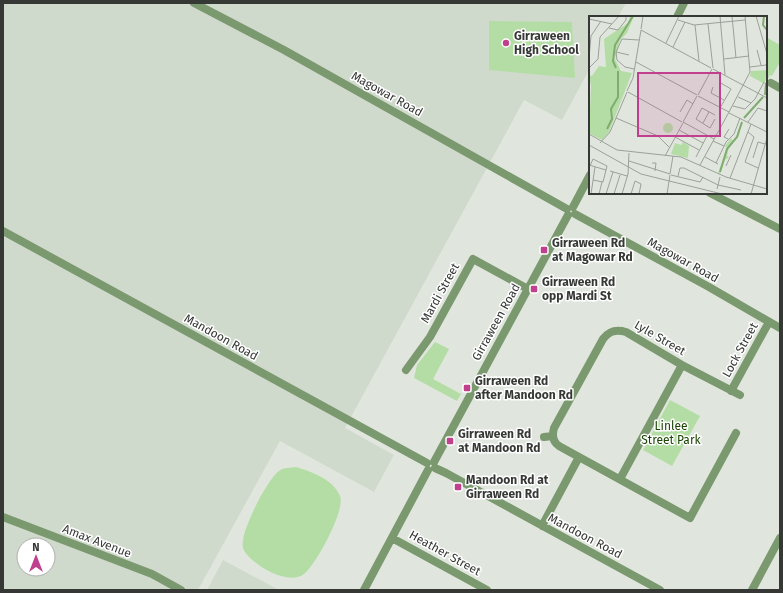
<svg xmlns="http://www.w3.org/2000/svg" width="783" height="593" font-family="'Fira Sans',sans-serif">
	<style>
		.built { fill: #d0dacc; fill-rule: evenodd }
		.green { fill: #b4dda5 }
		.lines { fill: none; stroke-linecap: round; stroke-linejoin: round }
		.minor { stroke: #7b996f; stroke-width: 8 }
		.poi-dot { fill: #c0408d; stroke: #fff; stroke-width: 1.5 }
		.labels { text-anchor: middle; stroke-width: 3; stroke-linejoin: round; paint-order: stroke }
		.poi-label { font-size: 12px; font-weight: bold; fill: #353835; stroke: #fff; text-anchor: start }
		.street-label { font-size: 12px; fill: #353835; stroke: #fff }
		.park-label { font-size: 12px; fill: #1b4504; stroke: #fff }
		.inset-river { fill: none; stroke: #80ac70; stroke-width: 2 }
		.inset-road { fill: none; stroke: #9ca09a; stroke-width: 1 }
		.view { fill: #c0408d; fill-opacity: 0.15; stroke: #c0408d; stroke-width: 2 }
		.inset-edge { fill: none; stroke: #353835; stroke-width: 2 }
	</style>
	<rect width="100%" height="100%" fill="#e0e6dd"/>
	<path class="built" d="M3 3H626L618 17H590V68L562 120 524 100 345 428 394 455 374 492 280 441 198 590H3ZM24 545H48V569H24Z
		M223 560 279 590H207Z"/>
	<path class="green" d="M489 21 572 22 575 78 489 70Z
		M766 37 780 45V62L772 76 770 75 766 83Z
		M435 342 449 349 433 379 461 394 457 401 414 378 417 365Z
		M670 400 700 416 672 466 643 450Z
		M296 467C312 472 333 479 340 496 346 510 315 566 304 574 288 586 255 566 245 552 243 549 242 545 243 541 244 526 267 480 279 471 284 467 290 468 296 467Z"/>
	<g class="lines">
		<path class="minor" d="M194 3 284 50 567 209
			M677 17 684 3
			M771 83 780 88
			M710 193 780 229
			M573 207 590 175
			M575 214 709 287 780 328
			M3 231 427 463
			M406 370 430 337 473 259 528 289
			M731 391 769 322
			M736 433 690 518 559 446C553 442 552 435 554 428L603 339C609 331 616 329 626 332L682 365 740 395
			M544 437 553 436
			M434 462 568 215
			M435 468 446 473 660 590
			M620 479 682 365
			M3 517 152 574 181 590
			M542 526 579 457
			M392 538 487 590
			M364 590 428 470
			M752 590 780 538"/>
	</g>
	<g class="poi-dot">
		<circle cx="506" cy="43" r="4"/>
		<rect x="540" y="246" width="8" height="8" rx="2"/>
		<rect x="530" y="285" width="8" height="8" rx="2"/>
		<rect x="463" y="384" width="8" height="8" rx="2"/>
		<rect x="446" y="437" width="8" height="8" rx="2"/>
		<rect x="454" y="483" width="8" height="8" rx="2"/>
	</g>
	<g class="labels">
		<g class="poi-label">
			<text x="514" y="40">Girraween<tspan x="514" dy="14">High School</tspan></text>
			<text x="552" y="247">Girraween Rd<tspan x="552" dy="14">at Magowar Rd</tspan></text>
			<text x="542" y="286">Girraween Rd<tspan x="542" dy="14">opp Mardi St</tspan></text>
			<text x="475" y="385">Girraween Rd<tspan x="475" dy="14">after Mandoon Rd</tspan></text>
			<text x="458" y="438">Girraween Rd<tspan x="458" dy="14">at Mandoon Rd</tspan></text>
			<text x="466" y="484">Mandoon Rd at<tspan x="466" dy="14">Girraween Rd</tspan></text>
		</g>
		<g class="street-label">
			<text transform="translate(387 94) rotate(29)" y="4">Magowar Road</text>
			<text transform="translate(683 260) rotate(29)" y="4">Magowar Road</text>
			<text transform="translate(440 293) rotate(-61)" y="4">Mardi Street</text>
			<text transform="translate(496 322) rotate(-61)" y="4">Girraween Road</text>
			<text transform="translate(221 337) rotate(29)" y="4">Mandoon Road</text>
			<text transform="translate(660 338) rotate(30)" y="4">Lyle Street</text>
			<text transform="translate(740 350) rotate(-61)" y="4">Lock Street</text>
			<text transform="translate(585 536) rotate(28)" y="4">Mandoon Road</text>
			<text transform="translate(97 541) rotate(21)" y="4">Amax Avenue</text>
			<text transform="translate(445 553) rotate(29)" y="4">Heather Street</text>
		</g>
		<g class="park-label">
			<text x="671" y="430">Linlee<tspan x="671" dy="14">Street Park</tspan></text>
		</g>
	</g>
	<g transform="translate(589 16)">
		<rect width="178" height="178" fill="#e0e6dd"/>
		<path d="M41 0H45L38 17 31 24 26 43 32 55 43 57 20 116 13 124 0 117 2 70 0 59 3 60 10 50 17 51 15 23 39 7ZM178 54 176 68 161 60 162 55ZM153 104 150 119 140 131 138 140 140 141 136 144 131 158 129 157 138 132 136 130 142 122 144 125 147 121ZM74 112a5 5 0 1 1 10 0a5 5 0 1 1-10 0ZM94 126 100 130 99 142 82 138 86 127 92 129Z" fill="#b4dda5"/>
		<path class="inset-river" d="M175 0 174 9 178 14M27 52 24 45 26 29 44 0M176 79 177 67M155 102 174 81M18 113 23 103 22 93 29 81V55M131 156 138 133 148 121 153 106"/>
		<path class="inset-road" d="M131 0 136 59M143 0 147 42M167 0 178 38M0 3 23 8M89 4 105 9 156 4M119 8 124 52M106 9 110 45M20 12 29 14 37 4V0M52 13 54 0M52 14 122 52M77 27 90 0M84 31 96 6M168 34 172 49M27 36 40 39M0 42 2 20 12 5M135 43 160 40M47 46 108 79M161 51 177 49M0 52 9 43 11 21 30 0M45 53 36 51 28 44 27 36 33 23 50 24M124 53 178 82M130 66 142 73 131 92M124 71 122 77 135 84M38 75 44 62 52 14M39 76 93 106M109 79 123 53M109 80 140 96M149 81 162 87M144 90 156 93 166 83 175 66M91 96 98 84 104 88M140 96 161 56 156 0M140 97 178 116M27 102 69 120 80 131M126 103 121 112 107 103 113 92 126 99M94 106 125 123M94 106 108 80M159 106 169 92 178 95M114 107 120 96M90 114 114 127M159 116 165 121 156 146 169 152M0 118 28 134 92 141 137 161 178 173M86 121 110 134M139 123 135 121 140 113M124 125 135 130M11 127 21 116 38 76M0 129 52 158 133 178M76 140 94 107M107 141 118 120M116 141 129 148M164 142 169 126 176 128M40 145 81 158M63 147H67L66 155M127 147 137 126 145 118 151 102M0 149 17 154M111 149 140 96M1 150 4 143 18 150 14 166 4 164M137 150 142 139M21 155 38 160M81 158 84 140M82 159 111 166 114 161M89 160 91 152H95L129 169 152 174M141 162 162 108M128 173 131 161M2 178 6 151M10 178 13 166M17 178 24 156M25 178 31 159M33 178 39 158 40 137M42 178 46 165 52 168 50 178M78 178 81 159M162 178 178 122"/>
		<path class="view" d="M49 57H131V120H49Z"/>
		<rect width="178" height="178" class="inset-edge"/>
	</g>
	<rect width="783" height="593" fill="none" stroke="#353835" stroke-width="8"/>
	<g transform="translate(36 557)"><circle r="19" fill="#ffffff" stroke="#aeafae"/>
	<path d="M0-3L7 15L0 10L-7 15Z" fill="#c0408d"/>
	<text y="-6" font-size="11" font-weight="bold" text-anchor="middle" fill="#353835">N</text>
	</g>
</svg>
